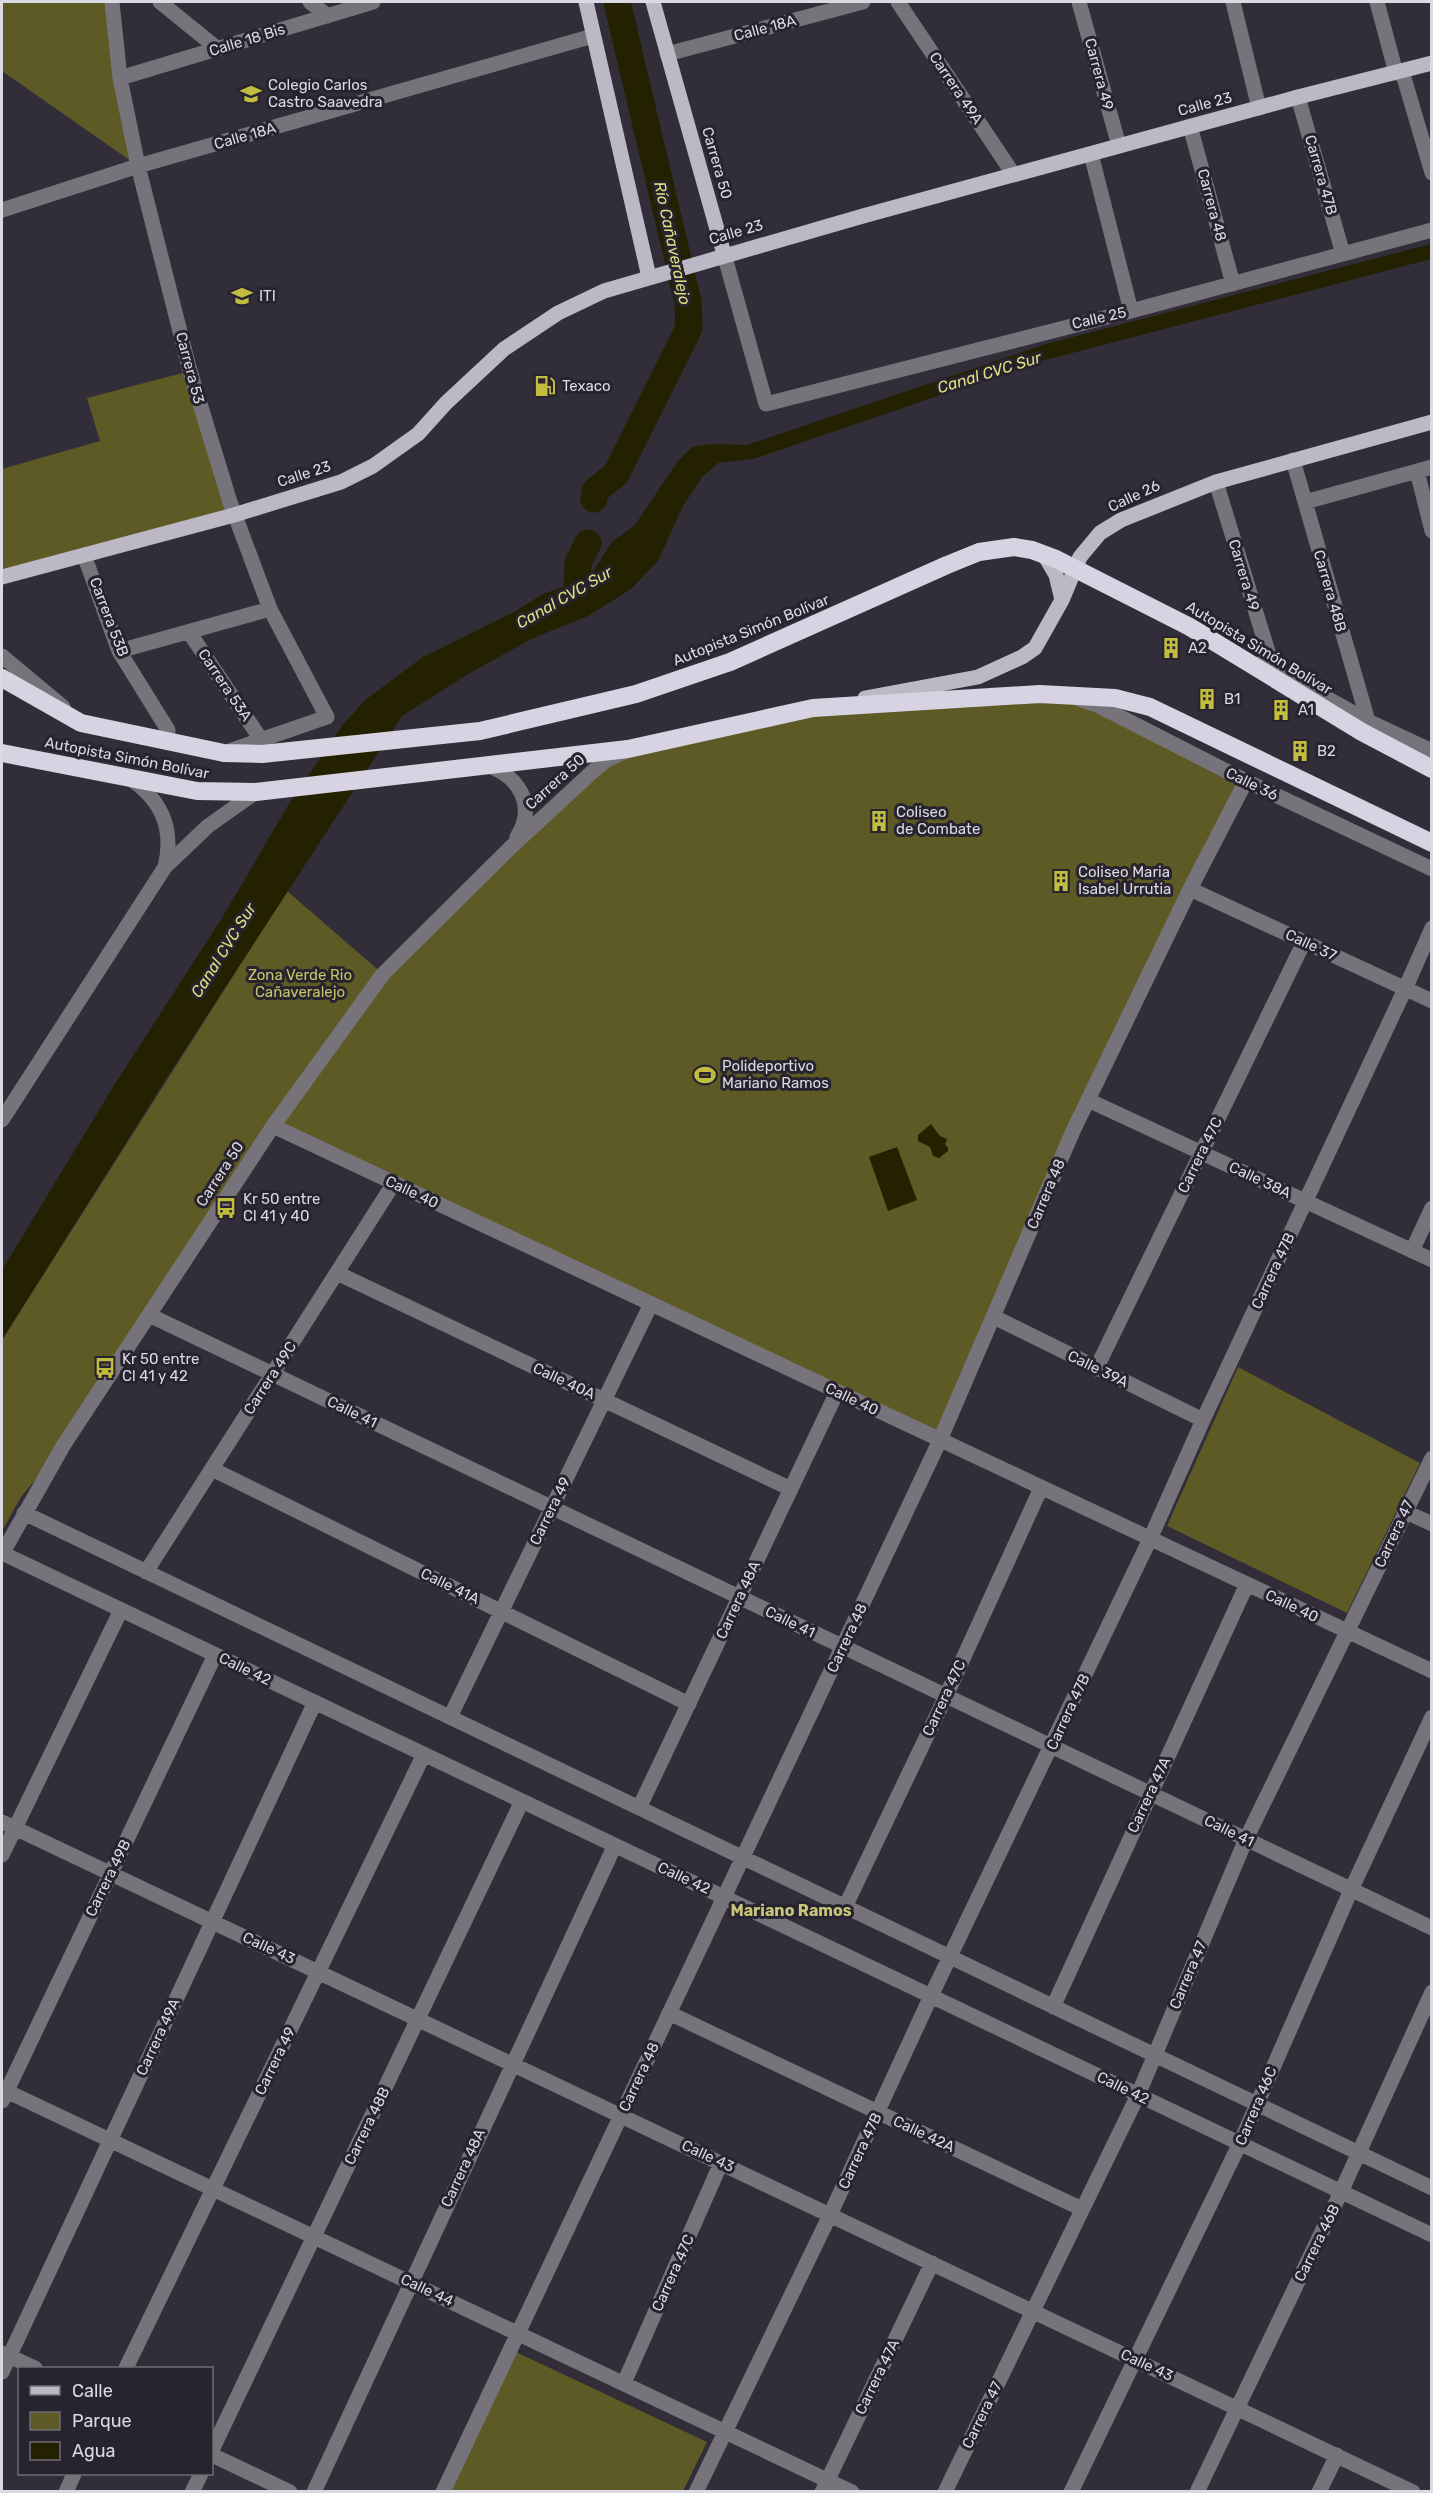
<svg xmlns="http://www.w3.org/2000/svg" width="1433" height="2493" font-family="Rubik,sans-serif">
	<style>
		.green { fill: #5d5a25 }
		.water { fill: #232100 }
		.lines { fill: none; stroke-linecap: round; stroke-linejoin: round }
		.river { stroke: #232100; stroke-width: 27 }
		.minor { stroke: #76747a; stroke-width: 15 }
		.major { stroke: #bcb8c5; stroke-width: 15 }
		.highway { stroke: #d8d3e2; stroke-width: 18 }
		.labels { text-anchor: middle; stroke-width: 6; stroke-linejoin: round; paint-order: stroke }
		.street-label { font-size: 15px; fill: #dbd9e1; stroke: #27232f }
		.poi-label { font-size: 15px; fill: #dbd9e1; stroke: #27232f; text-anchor: start }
		.park-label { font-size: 15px; fill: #c8c466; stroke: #27232f }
		.water-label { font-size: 16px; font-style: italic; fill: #e2df80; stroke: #27232f }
		.neighbourhood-label { font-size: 16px; font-weight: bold; fill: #c8c678; stroke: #27232f }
	</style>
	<rect width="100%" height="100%" fill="#312d39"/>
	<path class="green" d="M2 2H112L138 166 2 71Z
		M190 371 234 515 2 577V469L100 441 87 398Z
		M1072 697 1246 781 1190 889 940 1440 273 1126 63 1446 21 1497 2 1531V1340L287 891 383 974 605 761 781 716Z
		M1238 1367 1420 1463 1347 1613 1167 1526Z
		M516 2352 707 2442 683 2491 451 2492Z"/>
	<path class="water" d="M1431 244V259L1034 363 753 459 718 463 702 477 683 506 658 561 631 589 588 616 531 639 465 676 402 716 167 1077 2 1340V1270L115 1084 222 918 289 804 342 726 364 701 423 657 514 612 543 594 578 582 594 570 612 542 635 525 678 461 692 447 711 444 747 445 1046 344Z
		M931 1124 940 1136 947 1139 945 1144 948 1148V1151L939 1158 933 1156 930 1147 918 1141V1135Z
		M897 1147 917 1200 888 1211 869 1157Z"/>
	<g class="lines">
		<path class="river" d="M594 499 595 491 616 474 689 328 688 302 617 2
			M577 594 578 563 588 543"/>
		<path class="minor" d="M112 2 120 78 138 166 190 371 230 502 270 609 327 717 226 752
			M160 2 218 49
			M310 2 328 16
			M898 2 1014 175
			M1079 2 1119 146
			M1233 2 1259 108
			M1377 2 1396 73
			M667 54 863 2
			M1402 71 1432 173
			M120 78 373 2
			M1298 97 1343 254
			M1190 126 1233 284
			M1091 154 1131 311
			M2 210 138 166 593 36
			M724 254 766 404 1131 311 1432 230
			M1293 460 1368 721
			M1417 471 1432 531
			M1216 482 1273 668
			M1305 502 1432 467
			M84 555 119 651 168 730 167 741
			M189 632 260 738
			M119 651 270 609
			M2 656 63 707
			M1262 662 1368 721 1432 751
			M1081 700 1099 706 1246 781 1432 869
			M486 765C519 776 537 805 517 837
			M132 780C163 802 174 830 165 867
			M1190 889 1432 1001
			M1088 1100 1432 1260
			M2 1120 165 867 208 826 256 792
			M273 1126 1432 1671
			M1412 1251 1432 1208
			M337 1273 791 1489
			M149 1315 1432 1928
			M994 1317 1203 1420
			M1096 1369 1304 942
			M212 1469 689 1704
			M1404 1511 1432 1524
			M24 1513 1432 2188
			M2 1553 1432 2235
			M2 1554 63 1446 273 1126 383 974 511 847 591 773 605 761 624 752
			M146 1572 394 1183
			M450 1717 651 1304
			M639 1808 837 1392
			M2 1822 1413 2492
			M2 1855 121 1610
			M845 1907 946 1696 1041 1488
			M1053 2007 1247 1584
			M669 2013 1082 2209
			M2 2089 852 2492
			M2 2101 215 1655
			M2 2353 35 2368
			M126 2368 424 1754
			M2 2372 315 1702
			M624 2383 721 2163
			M212 2450 522 1801
			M212 2455 290 2492
			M66 2492 74 2474
			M192 2492 201 2474
			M314 2492 615 1845
			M443 2492 940 1440 1073 1131 1190 889 1246 781
			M696 2492 830 2215 931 1996 1150 1539 1203 1420 1405 989 1432 928
			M822 2492 932 2263
			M945 2492 1138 2095 1246 1839 1432 1458
			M1071 2492 1240 2143 1351 1890 1432 1717
			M1197 2492 1341 2192 1432 1992
			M1319 2492 1337 2455"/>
		<path class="major" d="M586 2 649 277
			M653 2 724 254
			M1043 553 1056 575 1062 600
			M2 577 234 515 341 482 373 466 418 434 446 403 504 349 558 313 604 291 863 216 1298 97 1432 63
			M865 698 978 677 1022 657 1035 648 1062 600 1080 557 1100 533 1121 520 1216 482 1432 422"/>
		<path class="highway" d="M2 678 81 723 224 753 262 754 480 731 636 694 730 662 947 565 979 552 1014 547 1032 550 1056 559 1190 627 1362 732 1432 769
			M2 753 197 791 256 792 628 749 813 708 1040 694 1115 698 1150 707 1432 843"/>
	</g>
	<defs>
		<symbol id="school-bare" viewBox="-9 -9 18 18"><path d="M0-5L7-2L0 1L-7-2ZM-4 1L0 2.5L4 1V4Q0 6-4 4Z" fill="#c2bd3f" stroke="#27232f" stroke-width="2.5" paint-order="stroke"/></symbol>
		<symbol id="fuel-bare" viewBox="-9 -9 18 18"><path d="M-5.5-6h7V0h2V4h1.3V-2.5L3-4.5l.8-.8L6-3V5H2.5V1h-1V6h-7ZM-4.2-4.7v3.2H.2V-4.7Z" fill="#c2bd3f" stroke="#27232f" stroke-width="2.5" paint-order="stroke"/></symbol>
		<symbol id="building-bare" viewBox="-9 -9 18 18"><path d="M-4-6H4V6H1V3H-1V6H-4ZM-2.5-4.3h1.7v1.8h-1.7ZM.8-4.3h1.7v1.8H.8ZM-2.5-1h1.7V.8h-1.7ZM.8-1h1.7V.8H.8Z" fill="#c2bd3f" stroke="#27232f" stroke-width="2.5" paint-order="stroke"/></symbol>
		<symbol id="stadium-bare" viewBox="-9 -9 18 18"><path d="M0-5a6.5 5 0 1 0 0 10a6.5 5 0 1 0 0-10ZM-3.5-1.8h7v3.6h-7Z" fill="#c2bd3f" stroke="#27232f" stroke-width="2.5" paint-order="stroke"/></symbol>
		<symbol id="bus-bare" viewBox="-9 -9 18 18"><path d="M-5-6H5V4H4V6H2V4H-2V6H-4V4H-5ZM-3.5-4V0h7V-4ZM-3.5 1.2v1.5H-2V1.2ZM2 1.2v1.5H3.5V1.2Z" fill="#c2bd3f" stroke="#27232f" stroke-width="2.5" paint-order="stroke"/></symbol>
	</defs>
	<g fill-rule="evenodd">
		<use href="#school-bare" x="236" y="79" width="30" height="30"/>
		<use href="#school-bare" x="227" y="281" width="30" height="30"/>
		<use href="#fuel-bare" x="530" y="371" width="30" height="30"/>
		<use href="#building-bare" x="1156" y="633" width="30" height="30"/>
		<use href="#building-bare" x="1192" y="684" width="30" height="30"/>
		<use href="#building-bare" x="1266" y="695" width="30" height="30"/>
		<use href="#building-bare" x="1285" y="736" width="30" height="30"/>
		<use href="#building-bare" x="864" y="806" width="30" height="30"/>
		<use href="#building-bare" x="1046" y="866" width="30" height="30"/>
		<use href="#stadium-bare" x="690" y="1060" width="30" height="30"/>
		<use href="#bus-bare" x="211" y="1193" width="30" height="30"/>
		<use href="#bus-bare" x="90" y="1353" width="30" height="30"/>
	</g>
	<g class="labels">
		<g class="street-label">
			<text transform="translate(765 28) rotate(-15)" y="5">Calle 18A</text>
			<text transform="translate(247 40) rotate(-17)" y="5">Calle 18 Bis</text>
			<text transform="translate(1099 74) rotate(75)" y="5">Carrera 49</text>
			<text transform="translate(956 88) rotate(56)" y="5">Carrera 49A</text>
			<text transform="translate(1205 104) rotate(-15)" y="5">Calle 23</text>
			<text transform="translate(245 136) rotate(-16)" y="5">Calle 18A</text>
			<text transform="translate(717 163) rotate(74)" y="5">Carrera 50</text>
			<text transform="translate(1321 175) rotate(74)" y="5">Carrera 47B</text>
			<text transform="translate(1212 205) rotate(75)" y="5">Carrera 48</text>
			<text transform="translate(736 232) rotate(-16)" y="5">Calle 23</text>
			<text transform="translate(1099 318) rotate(-13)" y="5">Calle 25</text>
			<text transform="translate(190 368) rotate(75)" y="5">Carrera 53</text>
			<text transform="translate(304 474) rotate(-18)" y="5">Calle 23</text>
			<text transform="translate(1134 496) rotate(-25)" y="5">Calle 26</text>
			<text transform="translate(1244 575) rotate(73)" y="5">Carrera 49</text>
			<text transform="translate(1330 591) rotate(74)" y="5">Carrera 48B</text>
			<text transform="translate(109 617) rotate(69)" y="5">Carrera 53B</text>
			<text transform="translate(751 630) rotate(-22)" y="5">Autopista Simón Bolívar</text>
			<text transform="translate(1259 648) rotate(31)" y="5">Autopista Simón Bolívar</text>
			<text transform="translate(225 685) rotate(56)" y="5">Carrera 53A</text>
			<text transform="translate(127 758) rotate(11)" y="5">Autopista Simón Bolívar</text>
			<text transform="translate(555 782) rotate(-42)" y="5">Carrera 50</text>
			<text transform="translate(1252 784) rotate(26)" y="5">Calle 36</text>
			<text transform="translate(1311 945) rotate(25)" y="5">Calle 37</text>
			<text transform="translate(1200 1155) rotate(-64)" y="5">Carrera 47C</text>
			<text transform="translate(220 1174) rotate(-57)" y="5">Carrera 50</text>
			<text transform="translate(1260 1180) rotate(25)" y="5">Calle 38A</text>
			<text transform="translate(412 1192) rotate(25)" y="5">Calle 40</text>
			<text transform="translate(1046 1194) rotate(-67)" y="5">Carrera 48</text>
			<text transform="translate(1273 1271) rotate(-65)" y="5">Carrera 47B</text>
			<text transform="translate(1098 1369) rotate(26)" y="5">Calle 39A</text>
			<text transform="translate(270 1378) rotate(-57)" y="5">Carrera 49C</text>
			<text transform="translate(564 1381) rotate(25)" y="5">Calle 40A</text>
			<text transform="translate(852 1399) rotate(25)" y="5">Calle 40</text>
			<text transform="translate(352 1412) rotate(26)" y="5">Calle 41</text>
			<text transform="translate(550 1511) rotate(-64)" y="5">Carrera 49</text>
			<text transform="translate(1394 1534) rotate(-65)" y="5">Carrera 47</text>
			<text transform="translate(450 1586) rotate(26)" y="5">Calle 41A</text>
			<text transform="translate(738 1600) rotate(-65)" y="5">Carrera 48A</text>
			<text transform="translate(1292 1606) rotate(25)" y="5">Calle 40</text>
			<text transform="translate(790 1622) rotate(26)" y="5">Calle 41</text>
			<text transform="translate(847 1638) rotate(-65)" y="5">Carrera 48</text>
			<text transform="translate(245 1669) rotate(26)" y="5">Calle 42</text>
			<text transform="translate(944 1698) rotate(-65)" y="5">Carrera 47C</text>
			<text transform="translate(1068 1712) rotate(-65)" y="5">Carrera 47B</text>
			<text transform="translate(1149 1795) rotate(-65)" y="5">Carrera 47A</text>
			<text transform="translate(1229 1831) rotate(26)" y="5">Calle 41</text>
			<text transform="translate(108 1878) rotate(-64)" y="5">Carrera 49B</text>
			<text transform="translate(684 1878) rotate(25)" y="5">Calle 42</text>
			<text transform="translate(269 1948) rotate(25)" y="5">Calle 43</text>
			<text transform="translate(1188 1975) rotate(-67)" y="5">Carrera 47</text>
			<text transform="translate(158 2037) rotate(-65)" y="5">Carrera 49A</text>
			<text transform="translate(275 2061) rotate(-64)" y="5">Carrera 49</text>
			<text transform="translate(639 2077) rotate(-65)" y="5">Carrera 48</text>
			<text transform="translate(1123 2088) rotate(26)" y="5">Calle 42</text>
			<text transform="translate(1256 2106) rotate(-67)" y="5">Carrera 46C</text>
			<text transform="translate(367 2126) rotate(-64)" y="5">Carrera 48B</text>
			<text transform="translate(924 2134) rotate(25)" y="5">Calle 42A</text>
			<text transform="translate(860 2151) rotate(-65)" y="5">Carrera 47B</text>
			<text transform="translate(708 2156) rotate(25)" y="5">Calle 43</text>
			<text transform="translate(463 2168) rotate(-65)" y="5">Carrera 48A</text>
			<text transform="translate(1317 2243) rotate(-64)" y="5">Carrera 46B</text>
			<text transform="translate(673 2273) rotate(-66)" y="5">Carrera 47C</text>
			<text transform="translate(427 2290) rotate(25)" y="5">Calle 44</text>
			<text transform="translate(1147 2365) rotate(25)" y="5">Calle 43</text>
			<text transform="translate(877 2377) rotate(-64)" y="5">Carrera 47A</text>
			<text transform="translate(982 2415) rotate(-64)" y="5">Carrera 47</text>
		</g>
		<g class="poi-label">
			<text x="268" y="90">Colegio Carlos<tspan x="268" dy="17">Castro Saavedra</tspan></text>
			<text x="259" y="301">ITI</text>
			<text x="562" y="391">Texaco</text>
			<text x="1188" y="653">A2</text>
			<text x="1224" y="704">B1</text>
			<text x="1298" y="715">A1</text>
			<text x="1317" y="756">B2</text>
			<text x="896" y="817">Coliseo<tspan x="896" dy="17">de Combate</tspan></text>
			<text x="1078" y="877">Coliseo Maria<tspan x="1078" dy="17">Isabel Urrutia</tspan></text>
			<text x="722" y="1071">Polideportivo<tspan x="722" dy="17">Mariano Ramos</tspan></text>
			<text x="243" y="1204">Kr 50 entre<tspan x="243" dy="17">Cl 41 y 40</tspan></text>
			<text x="122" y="1364">Kr 50 entre<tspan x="122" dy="17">Cl 41 y 42</tspan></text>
		</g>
		<g class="park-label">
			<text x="300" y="980">Zona Verde Rio<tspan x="300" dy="17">Cañaveralejo</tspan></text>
		</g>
		<g class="water-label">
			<text transform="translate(673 243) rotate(78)" y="6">Río Cañaveralejo</text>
			<text transform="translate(989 372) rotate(-17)" y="6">Canal CVC Sur</text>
			<text transform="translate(564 597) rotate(-30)" y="6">Canal CVC Sur</text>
			<text transform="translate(223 950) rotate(-58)" y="6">Canal CVC Sur</text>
		</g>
		<g class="neighbourhood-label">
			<text x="791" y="1916">Mariano Ramos</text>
		</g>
	</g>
	<rect width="1433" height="2493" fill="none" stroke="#dbd9e1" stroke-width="6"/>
	<rect x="18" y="2367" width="195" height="108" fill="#27232f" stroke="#6f6c76" stroke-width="1.5"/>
	<rect x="30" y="2386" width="30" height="9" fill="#bcb8c5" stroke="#6f6c76" stroke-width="1.5"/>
	<text x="72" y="2397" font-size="18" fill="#dbd9e1">Calle</text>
	<rect x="30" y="2412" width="30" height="18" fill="#5d5a25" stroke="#6f6c76" stroke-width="1.5"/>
	<text x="72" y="2427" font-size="18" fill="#dbd9e1">Parque</text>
	<rect x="30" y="2442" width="30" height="18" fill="#232100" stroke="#6f6c76" stroke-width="1.5"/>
	<text x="72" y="2457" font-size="18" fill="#dbd9e1">Agua</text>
</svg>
